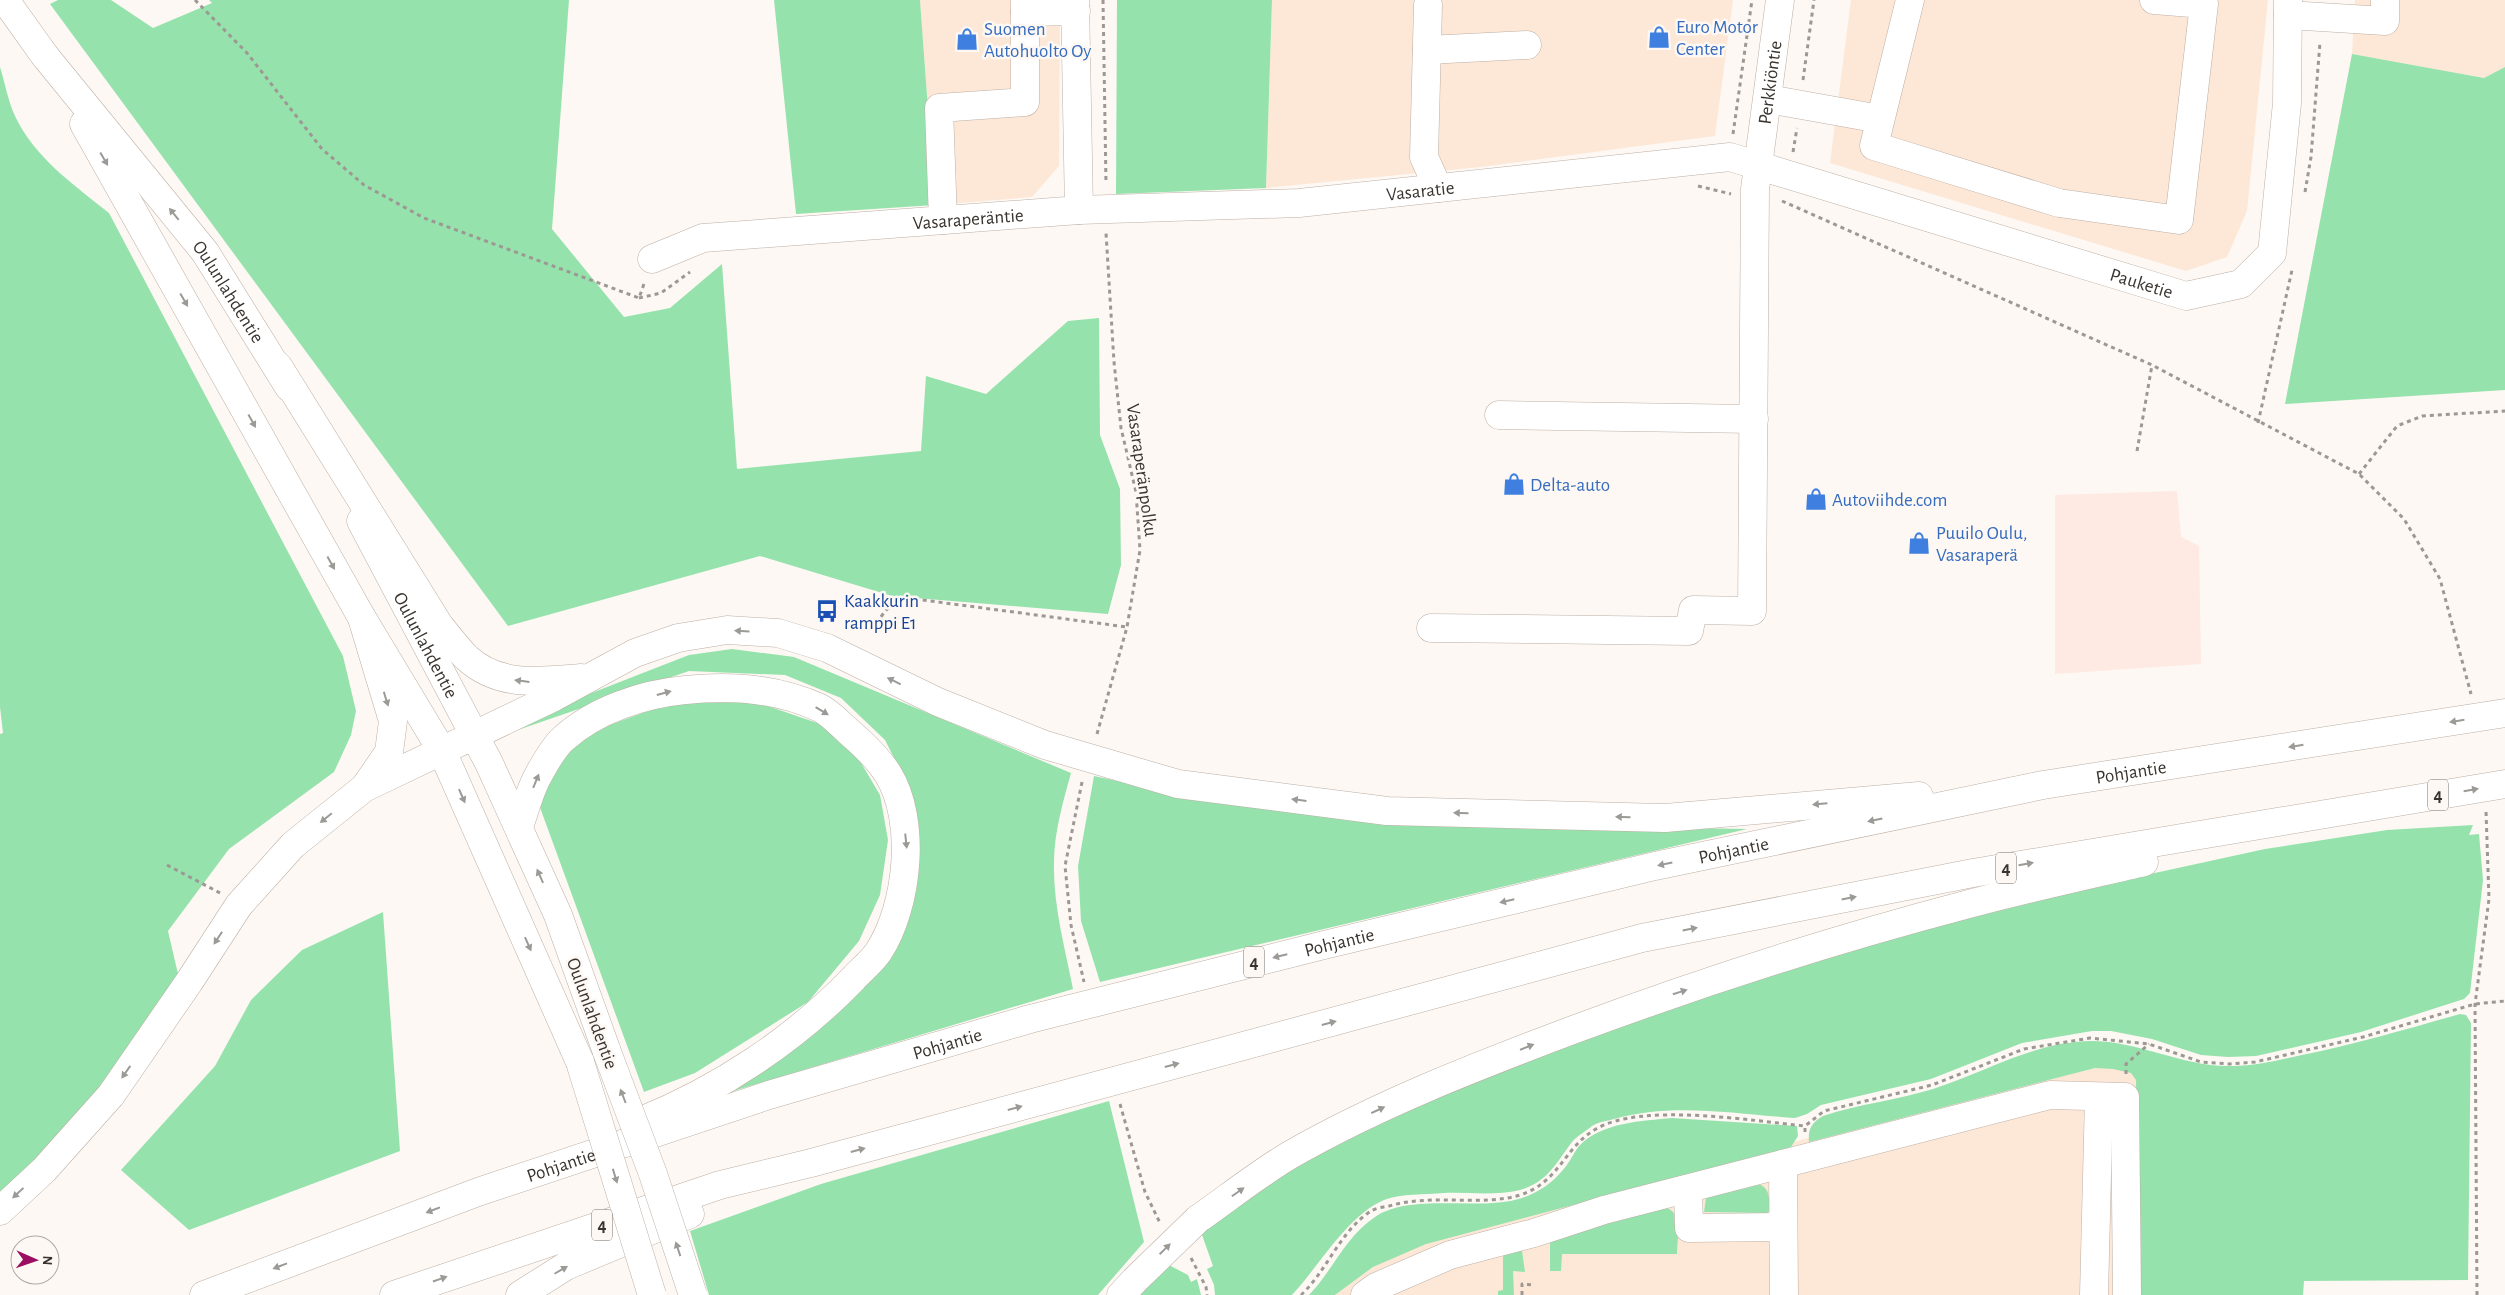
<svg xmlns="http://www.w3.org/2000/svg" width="2505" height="1295" font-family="'Alegreya Sans',sans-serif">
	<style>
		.built { fill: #fde8d7 }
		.industrial { fill: #feeae2 }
		.green { fill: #96e2ac }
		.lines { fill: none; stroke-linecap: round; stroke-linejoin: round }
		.minor-casing { stroke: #bdafa5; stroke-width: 29 }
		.major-casing { stroke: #bdafa5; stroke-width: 29 }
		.highway-casing { stroke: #bdafa5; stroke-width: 29 }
		.path { stroke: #9d9893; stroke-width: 3; stroke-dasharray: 4 4; stroke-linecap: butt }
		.minor { stroke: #fff; stroke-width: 28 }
		.major { stroke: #fff; stroke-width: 28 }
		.highway { stroke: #fff; stroke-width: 28 }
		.major-bridge-casing { stroke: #bdafa5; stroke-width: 29; stroke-linecap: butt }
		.highway-bridge-casing { stroke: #bdafa5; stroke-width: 29; stroke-linecap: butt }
		.major-bridge { stroke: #fff; stroke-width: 28 }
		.highway-bridge { stroke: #fff; stroke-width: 28 }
		.oneway { fill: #9c9a97 }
		.labels { text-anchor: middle; stroke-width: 5; stroke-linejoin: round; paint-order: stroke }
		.shield { fill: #fdf8f3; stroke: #746f6a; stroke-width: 1 }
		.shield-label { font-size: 18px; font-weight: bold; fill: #39342f }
		.shop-label { font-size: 19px; fill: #366cbe; stroke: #fdf8f3; text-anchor: start }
		.street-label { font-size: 19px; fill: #39342f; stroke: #fdf8f3 }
		.transit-label { font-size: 19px; fill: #164399; stroke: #fdf8f3; text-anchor: start }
	</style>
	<rect width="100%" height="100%" fill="#fdf8f3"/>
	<path class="built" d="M920 0H1060L1059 166 1032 197 935 205Z
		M1272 0H1733L1715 136 1481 167 1266 188Z
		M1851 0H2268L2247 211 2227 257 2186 271 1830 163Z
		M2355 0H2505V67L2484 78 2352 54Z
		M2104 1060 2155 1077 2157 1295H1335L1373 1267 1425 1241 1490 1222Z"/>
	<path class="industrial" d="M2177 491 2181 537 2199 546 2201 664 2055 674V495Z"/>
	<path class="green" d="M58 0H111L153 28 212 3 209 0H569L552 229 624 317 670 308 722 264 737 469 921 451 926 376 986 394 1068 321 1099 318 1100 435 1120 489 1121 565 1108 614 892 596 760 556 508 626 50 4Z
		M774 0H920L935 205 796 214Z
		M1117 0H1272L1266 188 1116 194Z
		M2352 54 2484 78 2505 67V390L2285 404Z
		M0 67C5 83 8 101 15 116 34 157 74 185 109 213L343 656 356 711 351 735 334 772 229 849 168 931 178 974 113 1077 0 1199V734L3 733 0 707Z
		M732 649 794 657 1071 773C1063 802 1054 833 1054 863 1053 905 1065 948 1073 989L717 1096 793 1050 874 975 908 918 919 850 911 792 885 740 841 698 785 675 689 671 512 732 553 708 689 655Z
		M756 702 823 725 857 756 880 795 888 840 880 895 859 941 808 1002 695 1073 644 1092 538 802 563 755 601 728 670 703Z
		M1094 776 1213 801 1382 823 1747 829 1100 982 1081 921 1078 866Z
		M2473 825 2469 835 2479 834 2483 880 2470 993 2464 999 2361 1032 2256 1056 2228 1057 2201 1055 2152 1039 2111 1031H2092L2022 1043 1931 1079 1821 1105 1807 1114 1795 1118C1736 1114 1672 1102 1614 1119 1607 1121 1598 1122 1592 1126 1586 1131 1577 1136 1572 1142 1556 1163 1548 1182 1520 1190 1495 1196 1469 1192 1444 1193 1425 1195 1402 1193 1384 1200 1348 1215 1319 1266 1292 1295H1215L1214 1285 1207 1269 1213 1266 1201 1232 1291 1167 1428 1098 1634 1017 1967 914 2265 849 2387 830Z
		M383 912 400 1151 189 1230 121 1170 215 1066 251 1000 302 950Z
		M2460 1014 2466 1015 2471 1023 2468 1280 2304 1281 2303 1295H2139L2136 1080 2131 1073 2113 1069 2095 1068 1809 1142C1808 1129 1811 1123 1823 1116 1859 1104 1897 1100 1933 1089 1986 1072 2033 1042 2091 1041 2139 1041 2181 1066 2228 1066 2253 1067 2278 1060 2302 1055 2356 1044 2407 1029 2460 1014Z
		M1109 1101 1144 1242 1098 1295H709L690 1231 821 1184Z
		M1672 1118 1797 1126 1798 1136 1791 1147 1426 1244 1373 1267 1335 1295H1309C1333 1270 1346 1236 1375 1217 1412 1192 1480 1212 1522 1198 1537 1193 1551 1184 1562 1171 1569 1164 1573 1154 1579 1146 1602 1122 1642 1121 1672 1118Z
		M1758 1184C1771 1188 1769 1199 1769 1211L1767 1213 1704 1212 1706 1198Z
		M1667 1208C1683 1213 1677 1240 1677 1254H1562L1561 1271H1550V1242L1554 1236Z
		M1518 1247 1522 1251 1525 1272 1513 1271 1514 1295H1498V1291L1503 1290V1252Z
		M1167 1264 1188 1275 1191 1282 1197 1279 1201 1295H1136Z"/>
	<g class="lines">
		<defs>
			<g id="minor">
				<path d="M1910 0 1874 146 2059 203 2179 220 2204 4 2154 0"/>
				<path d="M1428 5 1424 157 1438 188"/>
				<path d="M1025 12 1076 11"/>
				<path d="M2288 15 2385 21V0"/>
				<path d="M1427 50 1527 45"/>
				<path d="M1768 99 1880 119"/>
				<path id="s1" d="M1079 210 1299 203 1730 157 2186 296 2241 284 2272 253 2287 103 2288 0"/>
				<path d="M943 220 939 108 1025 102V0"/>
				<path id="s2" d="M652 259 703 238 1079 210 1075 0"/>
				<path d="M1499 415 1754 419"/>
				<path id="s3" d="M1431 628 1689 631 1693 610 1752 611 1755 189 1780 0"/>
				<path d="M1783 1164 1784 1295"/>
				<path d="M1688 1189 1689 1228 1783 1227"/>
				<path d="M1365 1295 1376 1287 1450 1255 1534 1233 1604 1210 2050 1095 2125 1097 2127 1295"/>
				<path d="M2094 1295 2099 1097"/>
			</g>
			<g id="major">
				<path id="s4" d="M45 56 205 252 289 387"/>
				<path d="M84 124 362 618 442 751 580 1062"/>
				<path id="s5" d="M361 521 489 763 558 915 607 1052"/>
			</g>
			<g id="highway">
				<path d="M278 366 439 625C448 636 457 648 467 658 500 688 541 681 581 678"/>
				<path d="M362 618 393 721 389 752 365 787"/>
				<path d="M519 827C525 810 530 789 539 774 545 763 554 747 563 739 595 710 643 694 685 690 732 685 777 688 820 708 830 713 840 724 849 732 863 744 878 758 888 774 917 821 908 906 879 951 872 962 861 970 853 979 794 1040 720 1089 641 1121"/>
				<path d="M0 1211 44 1170 111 1095 189 982 239 905 293 845 364 788 554 697 635 653 678 638 727 630 778 633 827 648 938 702 1045 745 1178 784 1387 811 1665 818 1919 796"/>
				<path d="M1198 1219C1228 1198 1258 1174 1290 1155 1379 1104 1475 1067 1570 1031 1699 983 1832 940 1965 905 2024 889 2084 876 2144 862"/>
				<path id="s6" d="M204 1295 478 1192 769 1095 1030 1019 1324 945 1655 866 2043 785 2505 713"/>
				<path d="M394 1295 720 1185 811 1163 1642 938 1973 873 2505 784"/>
				<path d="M520 1295 566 1266 690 1214"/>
				<path d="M1121 1295 1134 1281"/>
			</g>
		</defs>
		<use href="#minor" class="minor-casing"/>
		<use href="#major" class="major-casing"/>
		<use href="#highway" class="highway-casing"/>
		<path class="path" d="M195 0 247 53 322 149 364 185 424 218 639 298 645 281
			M1103 0 1106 184
			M1803 80 1814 0
			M1733 134 1752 0
			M1793 152 1797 128
			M1698 186 1731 194
			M2305 192 2311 157 2320 42
			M1782 201 2152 365 2359 474 2404 519 2440 579 2471 694
			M639 298 661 293 690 272
			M2258 423 2292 270
			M2137 451 2152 365
			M2359 474 2397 426 2422 416 2505 411
			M872 630C886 610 889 600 915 599L1127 627
			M1097 734 1127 627 1140 550 1136 492 1121 428 1114 362 1106 233
			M1082 782 1065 866 1071 925 1084 982
			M167 865 220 893
			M2126 1074V1064L2149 1044
			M1120 1104 1145 1192 1160 1223
			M1805 1132V1126L1824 1111 1932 1085 2024 1049 2090 1038 2149 1044 2201 1062 2229 1064 2255 1062 2363 1037 2475 1004 2505 1001
			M1191 1258 1206 1287 1207 1295
			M1301 1295C1327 1271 1340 1231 1371 1211 1376 1208 1383 1207 1389 1206 1432 1193 1481 1207 1520 1195 1560 1182 1564 1147 1596 1129 1641 1102 1753 1121 1805 1126
			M1522 1295V1284L1535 1285
			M2477 1295 2475 1004 2489 899 2486 811"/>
		<use href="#minor" class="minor"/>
		<use href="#major" class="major"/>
		<use href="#highway" class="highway"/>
		<defs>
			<path id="major-bridge" d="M5 0 45 56
				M607 1052 653 1174 693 1295
				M580 1062 652 1295"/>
			<path id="highway-bridge" d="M1134 1281 1198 1219"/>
		</defs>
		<use href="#major-bridge" class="major-bridge-casing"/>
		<use href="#highway-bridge" class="highway-bridge-casing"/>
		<use href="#major-bridge" class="major-bridge"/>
		<use href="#highway-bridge" class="highway-bridge"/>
	</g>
	<defs><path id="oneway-solid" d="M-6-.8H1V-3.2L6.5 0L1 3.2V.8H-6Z" transform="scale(1.25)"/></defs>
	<g class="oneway">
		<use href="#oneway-solid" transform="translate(104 159) rotate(60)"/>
		<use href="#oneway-solid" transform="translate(174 214) rotate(-129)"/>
		<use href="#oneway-solid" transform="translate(184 300) rotate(60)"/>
		<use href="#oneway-solid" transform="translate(252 421) rotate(61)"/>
		<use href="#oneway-solid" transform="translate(331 563) rotate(61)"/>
		<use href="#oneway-solid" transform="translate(742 631) rotate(-177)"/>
		<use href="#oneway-solid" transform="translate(522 681) rotate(-173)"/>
		<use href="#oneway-solid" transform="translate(894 681) rotate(-154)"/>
		<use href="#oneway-solid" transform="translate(664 693) rotate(-15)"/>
		<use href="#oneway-solid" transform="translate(386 699) rotate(73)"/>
		<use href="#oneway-solid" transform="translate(822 711) rotate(31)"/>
		<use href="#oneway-solid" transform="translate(2457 721) rotate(171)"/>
		<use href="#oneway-solid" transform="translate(2296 746) rotate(171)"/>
		<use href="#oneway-solid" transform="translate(536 781) rotate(-68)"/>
		<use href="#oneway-solid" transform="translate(2471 790) rotate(-10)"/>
		<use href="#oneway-solid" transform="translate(462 796) rotate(66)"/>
		<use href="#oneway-solid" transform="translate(1299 800) rotate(-173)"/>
		<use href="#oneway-solid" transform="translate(1820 804) rotate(175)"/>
		<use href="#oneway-solid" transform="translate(1461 813) rotate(-179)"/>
		<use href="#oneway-solid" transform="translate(1623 817) rotate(-179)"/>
		<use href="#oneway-solid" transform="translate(326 818) rotate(141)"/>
		<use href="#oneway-solid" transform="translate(1875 820) rotate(168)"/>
		<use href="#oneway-solid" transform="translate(906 841) rotate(84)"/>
		<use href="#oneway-solid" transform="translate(1665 864) rotate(168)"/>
		<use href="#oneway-solid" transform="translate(2026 864) rotate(-10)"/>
		<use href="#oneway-solid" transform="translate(540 876) rotate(-114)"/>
		<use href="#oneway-solid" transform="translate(1849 898) rotate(-11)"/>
		<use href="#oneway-solid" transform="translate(1507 901) rotate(167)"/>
		<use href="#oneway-solid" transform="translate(1690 929) rotate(-11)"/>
		<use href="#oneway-solid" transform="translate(218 938) rotate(123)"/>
		<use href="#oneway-solid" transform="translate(528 944) rotate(66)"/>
		<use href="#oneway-solid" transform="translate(1280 956) rotate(166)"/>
		<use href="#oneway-solid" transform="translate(1680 992) rotate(-18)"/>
		<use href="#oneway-solid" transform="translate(1329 1023) rotate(-15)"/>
		<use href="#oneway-solid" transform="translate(1527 1047) rotate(-22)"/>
		<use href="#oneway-solid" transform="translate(1172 1065) rotate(-15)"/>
		<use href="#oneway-solid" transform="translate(126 1072) rotate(125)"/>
		<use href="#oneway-solid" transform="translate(623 1096) rotate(-111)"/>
		<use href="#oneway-solid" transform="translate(1015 1108) rotate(-15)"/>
		<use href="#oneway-solid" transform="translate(1378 1110) rotate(-25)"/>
		<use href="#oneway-solid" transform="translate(858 1150) rotate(-15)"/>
		<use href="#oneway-solid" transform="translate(615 1176) rotate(73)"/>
		<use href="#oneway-solid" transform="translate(1238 1192) rotate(-35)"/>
		<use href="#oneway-solid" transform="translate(18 1193) rotate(137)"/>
		<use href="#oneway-solid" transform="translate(433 1210) rotate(159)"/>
		<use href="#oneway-solid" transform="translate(678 1249) rotate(-108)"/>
		<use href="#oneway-solid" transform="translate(1165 1249) rotate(-44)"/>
		<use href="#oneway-solid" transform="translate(280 1266) rotate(159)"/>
		<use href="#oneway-solid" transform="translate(561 1270) rotate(-30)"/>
		<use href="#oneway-solid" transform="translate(440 1279) rotate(-19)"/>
	</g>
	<defs>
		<symbol id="shop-bare" viewBox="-9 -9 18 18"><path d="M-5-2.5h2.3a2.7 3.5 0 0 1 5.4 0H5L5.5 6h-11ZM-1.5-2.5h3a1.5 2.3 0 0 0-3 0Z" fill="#3f7fe0" stroke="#fdf8f3" stroke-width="2.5" paint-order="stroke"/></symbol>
		<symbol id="bus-bare" viewBox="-9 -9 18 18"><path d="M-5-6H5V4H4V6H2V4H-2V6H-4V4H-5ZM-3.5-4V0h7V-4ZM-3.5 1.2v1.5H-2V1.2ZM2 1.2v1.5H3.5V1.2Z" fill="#1a4fb4" stroke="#fdf8f3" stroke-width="2.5" paint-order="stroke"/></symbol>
	</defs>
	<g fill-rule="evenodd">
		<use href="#shop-bare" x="1643" y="21" width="32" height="32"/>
		<use href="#shop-bare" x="951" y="23" width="32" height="32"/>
		<use href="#shop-bare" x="1498" y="468" width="32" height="32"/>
		<use href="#shop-bare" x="1800" y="483" width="32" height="32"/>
		<use href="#shop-bare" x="1903" y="527" width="32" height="32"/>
		<use href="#bus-bare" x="811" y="595" width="32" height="32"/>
	</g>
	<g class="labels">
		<g class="shield">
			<rect x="2428" y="779.5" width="20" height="31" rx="4"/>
			<rect x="1996" y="852.5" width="20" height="31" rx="4"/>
			<rect x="1244" y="946.5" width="20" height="31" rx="4"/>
			<rect x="592" y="1209.5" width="20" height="31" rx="4"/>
		</g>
		<g class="shield-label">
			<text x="2438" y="801">4</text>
			<text x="2006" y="874">4</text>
			<text x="1254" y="968">4</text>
			<text x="602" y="1231">4</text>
		</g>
		<g class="shop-label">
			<text x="1676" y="33">Euro Motor<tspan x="1676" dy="22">Center</tspan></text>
			<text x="984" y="35">Suomen<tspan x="984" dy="22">Autohuolto Oy</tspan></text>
			<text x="1530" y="491">Delta-auto</text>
			<text x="1832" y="506">Autoviihde.com</text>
			<text x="1936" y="539">Puuilo Oulu,<tspan x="1936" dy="22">Vasaraperä</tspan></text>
		</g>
		<g class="street-label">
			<text dy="7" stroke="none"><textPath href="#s3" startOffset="868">Perkkiöntie</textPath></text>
			<text dy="7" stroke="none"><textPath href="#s1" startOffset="342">Vasaratie</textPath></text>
			<text dy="7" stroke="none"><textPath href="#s2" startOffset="321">Vasaraperäntie</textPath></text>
			<text dy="7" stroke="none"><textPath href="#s1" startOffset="1084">Pauketie</textPath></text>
			<text dy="7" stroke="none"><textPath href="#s4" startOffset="299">Oulunlahdentie</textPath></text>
			<text transform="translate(1143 470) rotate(82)" y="7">Vasaraperänpolku</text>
			<text dy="7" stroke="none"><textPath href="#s5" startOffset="140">Oulunlahdentie</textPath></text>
			<text dy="7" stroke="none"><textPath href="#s6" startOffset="2000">Pohjantie</textPath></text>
			<text dy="7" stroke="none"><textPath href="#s6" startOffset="1595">Pohjantie</textPath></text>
			<text dy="7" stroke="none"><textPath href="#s6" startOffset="1190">Pohjantie</textPath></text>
			<text transform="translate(593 1013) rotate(70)" y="7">Oulunlahdentie</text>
			<text dy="7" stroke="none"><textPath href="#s6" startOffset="785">Pohjantie</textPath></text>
			<text dy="7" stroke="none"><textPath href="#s6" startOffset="380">Pohjantie</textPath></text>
		</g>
		<g class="transit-label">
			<text x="844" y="607">Kaakkurin<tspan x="844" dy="22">ramppi E1</tspan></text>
		</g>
	</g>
	<g transform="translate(35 1260) rotate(92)"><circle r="24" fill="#fdf8f3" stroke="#afaaa5"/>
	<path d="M0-4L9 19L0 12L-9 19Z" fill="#9a0f61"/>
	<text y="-8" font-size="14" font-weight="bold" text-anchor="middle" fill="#39342f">N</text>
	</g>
</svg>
